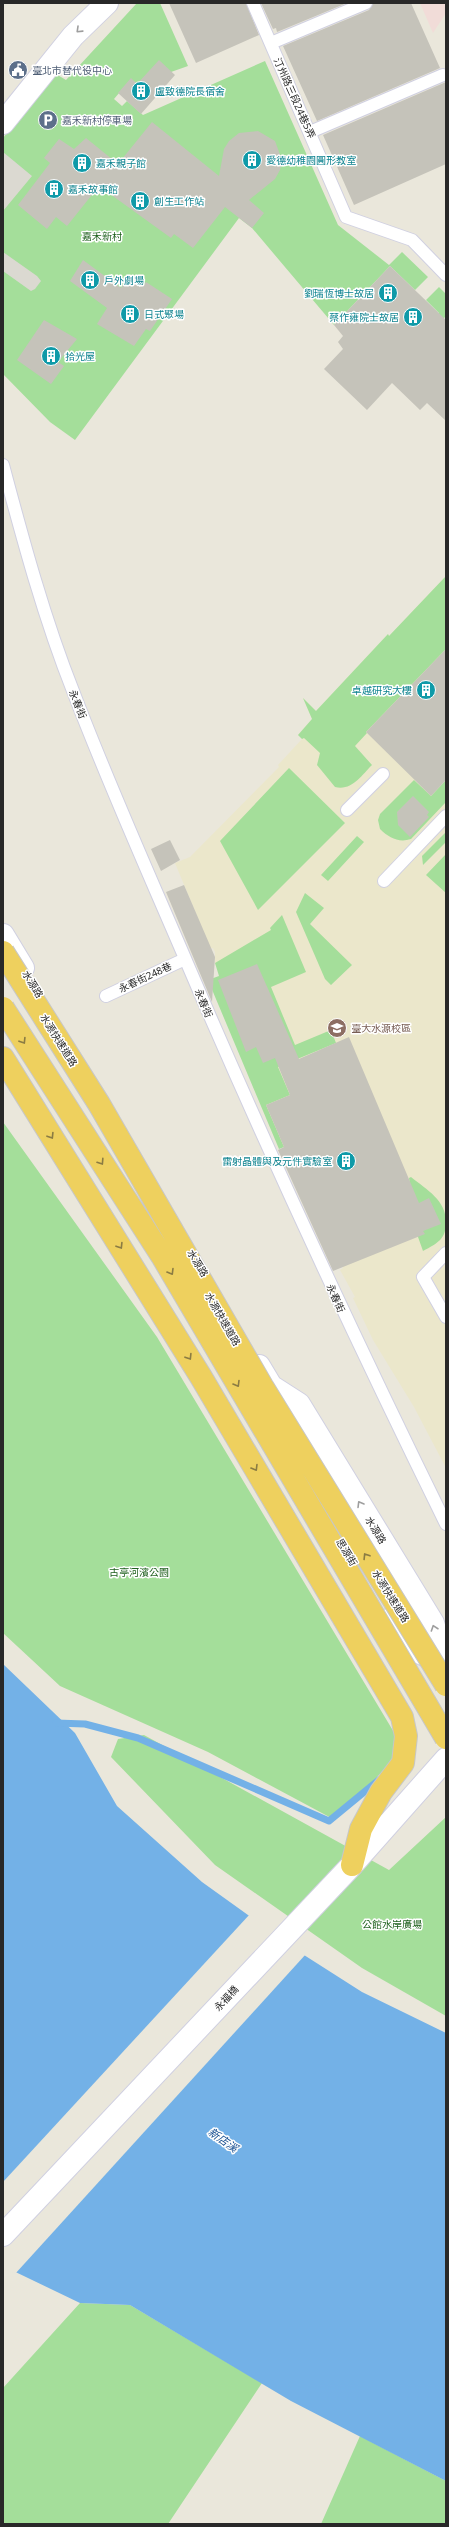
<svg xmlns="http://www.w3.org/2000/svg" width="449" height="2527" font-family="'Noto Sans','Noto Sans TC',sans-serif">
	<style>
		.education { fill: #ebe7cb }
		.medical { fill: #f1dcd8 }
		.green { fill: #a4de9a }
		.plaza { fill: #dbd9d1 }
		.water { fill: #73b1e7 }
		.pier { fill: #eae7db }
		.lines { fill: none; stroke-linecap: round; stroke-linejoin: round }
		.stream { stroke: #73b1e7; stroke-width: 7 }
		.building { fill: #c5c3ba }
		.service-casing { stroke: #d0d0e1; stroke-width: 14 }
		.minor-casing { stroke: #d0d0e1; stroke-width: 24 }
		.tertiary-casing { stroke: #d0d0e1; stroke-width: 24 }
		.trunk-casing { stroke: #c7c7c7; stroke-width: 24 }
		.service { stroke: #fff; stroke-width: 12 }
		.minor { stroke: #fff; stroke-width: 22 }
		.tertiary { stroke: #fff; stroke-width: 22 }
		.trunk { stroke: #eed05e; stroke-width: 22 }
		.trunk-bridge-casing { stroke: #c7c7c7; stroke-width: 24; stroke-linecap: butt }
		.trunk-bridge { stroke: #eed05e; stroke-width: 22 }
		.oneway { stroke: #9e9e9e }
		.oneway2 { stroke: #8b7c43 }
		.labels { text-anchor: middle; stroke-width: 3; stroke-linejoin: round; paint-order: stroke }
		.service-label { font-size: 10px; fill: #4e5e75; stroke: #fff; text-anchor: start }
		.culture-label { font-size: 10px; fill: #0d838f; stroke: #fff; text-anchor: start }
		.street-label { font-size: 10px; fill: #282828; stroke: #fff }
		.park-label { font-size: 10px; fill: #1e601d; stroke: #fff }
		.education-label { font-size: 10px; fill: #785e54; stroke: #fff; text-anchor: start }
		.water-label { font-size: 11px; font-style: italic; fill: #154d90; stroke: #fff }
	</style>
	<rect width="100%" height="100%" fill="#eae7db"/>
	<path class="education" d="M446 576V1468L414 1407 373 1340 353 1298 355 1297 340 1270 343 1268 323 1222 317 1224 208 980 220 976 215 963V952L213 948 200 951 202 928 175 863 190 857 279 767 278 765 302 739 298 735 312 719 303 698 316 711 388 634 389 636Z"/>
	<path class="medical" d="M420 3H446V13L433 33Z"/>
	<path class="green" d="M137 3H160L188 66 137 84 131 79 114 99 122 106 127 101 143 115 265 61 338 225 389 265 402 252 428 277 415 290 390 266 334 325 252 228 239 218 75 440 50 422 3 374V138L56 74 66 80Z
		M439 287 446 294V316L396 368 439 313 426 300Z
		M446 576V649L366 732 367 733 355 746 372 765C361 776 352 791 335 787L317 765 320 753 304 738 302 739 298 735 312 719 303 698 316 711 388 634 389 636Z
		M289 768 345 823 258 910 220 841Z
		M414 780 431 796 446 780V802L411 839C399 843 389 838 380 829L378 820 380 814Z
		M446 832V842L423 865 422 856Z
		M357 836 364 842 328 881 321 875Z
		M446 854V893L426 875Z
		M305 893 324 908 310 924 352 965 331 985 325 979 296 912Z
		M282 915 306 972 271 987 295 1045 331 1030 336 1043 278 1067 290 1095 266 1105 284 1147 279 1149 208 980 219 976 215 963 271 930 270 928Z
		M3 1122 157 1337 404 1749 335 1820 208 1752 60 1686 3 1633Z
		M411 1177C427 1190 446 1200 446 1222 446 1239 438 1243 423 1251L418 1237 409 1178Z
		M144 1735 389 1870 446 1817V2016L362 1968 215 1865 111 1757 118 1739Z
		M80 2303 130 2305 262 2383 168 2524H3V2388Z
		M360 2436 446 2481V2524H321Z"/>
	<path class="plaza" d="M3 152 32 176 3 211Z
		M3 252 37 276 41 281 35 289 31 291 3 271Z"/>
	<path class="water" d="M3 1664 75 1733 117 1806 202 1882 304 1955 362 1992 446 2033V2481L291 2401 130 2305 80 2303 3 2266Z"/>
	<path class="pier" d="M250 1914 306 1954 15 2274 3 2269V2182Z"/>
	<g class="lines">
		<path class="stream" d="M56 1723 85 1724 138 1738 329 1821 380 1779"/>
	</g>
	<path class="building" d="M169 3H246L259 35 196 63Z
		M261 3H347L277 32 276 28 273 29Z
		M373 3H411L440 68 317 121 283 46 369 10Z
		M159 60 175 75 141 114 118 93 131 78 137 84Z
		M446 82V164L354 205 323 135Z
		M152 122 219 176 224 149 229 141 239 133 258 131 275 141 282 160 280 170 275 179 249 200 264 213 252 228 225 207 193 248 174 234 171 238 99 186 67 226 56 217 47 229 18 205 50 163 44 158 59 139 74 149 86 138 118 164Z
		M83 260 121 288 130 275 144 285 146 282 172 299 150 331 146 329 134 346 97 324 107 308 70 281Z
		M390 266 446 320V421L427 403 420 410 392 383 367 410 324 369 343 349 338 342 343 336 334 325Z
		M44 320 77 339 58 362 64 366 51 384 17 360Z
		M446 649V780L431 796 366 732Z
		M413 796 429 812 427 815 429 817 410 837 398 825 397 812Z
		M170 840 180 860 161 871 151 849Z
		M184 885 215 957 212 1002 166 892Z
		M257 964 299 1059 349 1037 419 1203 429 1198 441 1224 423 1231 425 1234 333 1271 278 1150 284 1147 266 1105 290 1095 275 1058 263 1063 256 1047 246 1052 218 980Z"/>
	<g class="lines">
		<defs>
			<path id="service" d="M253 3 346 217 412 240 446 275
				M271 43 366 3
				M310 132 443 75
				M3 465C23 540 44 618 73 691 108 783 148 872 187 963 268 1152 355 1339 446 1524
				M347 810 383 774
				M384 881 446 816
				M106 996 185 959
				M446 1253 423 1277 446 1317"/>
			<path id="minor" d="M3 123 73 36 107 3
				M3 935 23 968
				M259 1366 271 1386 299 1404 433 1623 446 1665
				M388 1620 403 1645 438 1661"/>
			<path id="tertiary" d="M3 2235 352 1865 446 1759"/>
			<path id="trunk" d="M3 1058 201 1377 402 1717 406 1736 403 1763 381 1792 361 1829 352 1865"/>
		</defs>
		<use href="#service" class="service-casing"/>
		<use href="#minor" class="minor-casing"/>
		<use href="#tertiary" class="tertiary-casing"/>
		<use href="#trunk" class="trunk-casing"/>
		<use href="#service" class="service"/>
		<use href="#minor" class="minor"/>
		<use href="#tertiary" class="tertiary"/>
		<use href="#trunk" class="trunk"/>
		<defs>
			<path id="trunk-bridge" d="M3 952 99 1104 262 1386 446 1685
				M3 1008 162 1256 446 1738"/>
		</defs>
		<use href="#trunk-bridge" class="trunk-bridge-casing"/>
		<use href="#trunk-bridge" class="trunk-bridge"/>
	</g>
	<defs><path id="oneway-chevron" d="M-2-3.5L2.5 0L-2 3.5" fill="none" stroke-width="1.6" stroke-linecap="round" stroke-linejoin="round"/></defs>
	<g class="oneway">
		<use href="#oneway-chevron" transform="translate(79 30) rotate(136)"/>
		<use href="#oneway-chevron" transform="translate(360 1504) rotate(-121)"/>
		<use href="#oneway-chevron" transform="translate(434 1628) rotate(-109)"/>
	</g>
	<g class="oneway2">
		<use href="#oneway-chevron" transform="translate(23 1041) rotate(58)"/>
		<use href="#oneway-chevron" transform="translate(51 1136) rotate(58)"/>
		<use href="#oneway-chevron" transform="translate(101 1162) rotate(57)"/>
		<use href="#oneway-chevron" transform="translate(120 1246) rotate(58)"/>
		<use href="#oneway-chevron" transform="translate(171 1272) rotate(59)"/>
		<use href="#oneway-chevron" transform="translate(189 1357) rotate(58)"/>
		<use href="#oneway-chevron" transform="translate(237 1384) rotate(59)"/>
		<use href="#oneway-chevron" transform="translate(255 1468) rotate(59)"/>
		<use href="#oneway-chevron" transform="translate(366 1556) rotate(-122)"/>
	</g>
	<defs>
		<symbol id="civic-disc" viewBox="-11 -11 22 22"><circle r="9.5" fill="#5c6f8a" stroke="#fff"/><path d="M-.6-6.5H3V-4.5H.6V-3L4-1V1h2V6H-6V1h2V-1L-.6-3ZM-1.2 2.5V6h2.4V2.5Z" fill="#fff"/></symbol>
		<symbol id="building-disc" viewBox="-11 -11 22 22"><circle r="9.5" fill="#0f9aa8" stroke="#fff"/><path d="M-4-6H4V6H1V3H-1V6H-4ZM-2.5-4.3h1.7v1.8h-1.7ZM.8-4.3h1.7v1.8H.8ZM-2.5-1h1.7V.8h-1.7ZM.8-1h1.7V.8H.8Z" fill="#fff"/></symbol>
		<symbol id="parking-disc" viewBox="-11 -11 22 22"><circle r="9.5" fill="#5c6f8a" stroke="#fff"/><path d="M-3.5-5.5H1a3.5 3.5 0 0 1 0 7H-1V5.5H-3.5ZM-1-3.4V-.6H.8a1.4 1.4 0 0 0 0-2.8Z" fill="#fff"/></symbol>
		<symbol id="university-disc" viewBox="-11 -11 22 22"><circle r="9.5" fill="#8d6e63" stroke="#fff"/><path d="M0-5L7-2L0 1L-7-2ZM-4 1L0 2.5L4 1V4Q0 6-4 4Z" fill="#fff"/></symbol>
	</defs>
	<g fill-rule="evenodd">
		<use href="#civic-disc" x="7" y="59" width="22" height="22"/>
		<use href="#building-disc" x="130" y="80" width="22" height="22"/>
		<use href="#parking-disc" x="37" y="109" width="22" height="22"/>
		<use href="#building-disc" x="241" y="149" width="22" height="22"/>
		<use href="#building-disc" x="71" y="152" width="22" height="22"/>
		<use href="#building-disc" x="43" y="178" width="22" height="22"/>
		<use href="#building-disc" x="129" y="190" width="22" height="22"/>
		<use href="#building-disc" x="79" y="269" width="22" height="22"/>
		<use href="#building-disc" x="377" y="282" width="22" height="22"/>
		<use href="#building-disc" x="119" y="303" width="22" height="22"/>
		<use href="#building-disc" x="402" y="306" width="22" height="22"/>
		<use href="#building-disc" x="40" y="345" width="22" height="22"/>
		<use href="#building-disc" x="415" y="679" width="22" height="22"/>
		<use href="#university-disc" x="326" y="1017" width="22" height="22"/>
		<use href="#building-disc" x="335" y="1150" width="22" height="22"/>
	</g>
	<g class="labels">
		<g class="service-label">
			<text x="32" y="74">臺北市替代役中心</text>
			<text x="62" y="124">嘉禾新村停車場</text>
		</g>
		<g class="culture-label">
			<text x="155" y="95">盧致德院長宿舍</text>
			<text x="266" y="164">愛德幼稚園圓形教室</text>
			<text x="96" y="167">嘉禾親子館</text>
			<text x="68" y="193">嘉禾故事館</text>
			<text x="154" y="205">創生工作站</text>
			<text x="104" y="284">戶外劇場</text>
			<text x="374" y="297" text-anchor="end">劉瑞恆博士故居</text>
			<text x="144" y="318">日式聚場</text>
			<text x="399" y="321" text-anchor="end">蔡作雍院士故居</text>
			<text x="65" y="360">拾光屋</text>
			<text x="412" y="694" text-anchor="end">卓越研究大樓</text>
			<text x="332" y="1165" text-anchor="end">雷射晶體與及元件實驗室</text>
		</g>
		<g class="street-label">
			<text transform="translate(295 98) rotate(66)" y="4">汀州路三段24巷5弄</text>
			<text transform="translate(78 704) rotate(68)" y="4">永春街</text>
			<text transform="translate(145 977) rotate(-25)" y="4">永春街248巷</text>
			<text transform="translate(33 984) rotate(59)" y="4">水源路</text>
			<text transform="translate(204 1003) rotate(67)" y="4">永春街</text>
			<text transform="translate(59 1040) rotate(58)" y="4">水源快速道路</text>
			<text transform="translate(198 1263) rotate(59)" y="4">水源路</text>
			<text transform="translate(336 1298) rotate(66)" y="4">永春街</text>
			<text transform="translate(223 1319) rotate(60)" y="4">水源快速道路</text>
			<text transform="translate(376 1530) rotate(59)" y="4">水源路</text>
			<text transform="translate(347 1552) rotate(59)" y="4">思源街</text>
			<text transform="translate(391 1596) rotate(58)" y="4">水源快速道路</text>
			<text transform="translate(226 1998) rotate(-47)" y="4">永福橋</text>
		</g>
		<g class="park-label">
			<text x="102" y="240">嘉禾新村</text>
			<text x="139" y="1576">古亭河濱公園</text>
			<text x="392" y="1928">公館水岸廣場</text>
		</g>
		<g class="education-label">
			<text x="351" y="1032">臺大水源校區</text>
		</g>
		<g class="water-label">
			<text transform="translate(223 2140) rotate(35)" y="4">新店溪</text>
		</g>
	</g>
	<rect width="449" height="2527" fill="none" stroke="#282828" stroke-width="8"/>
</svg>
